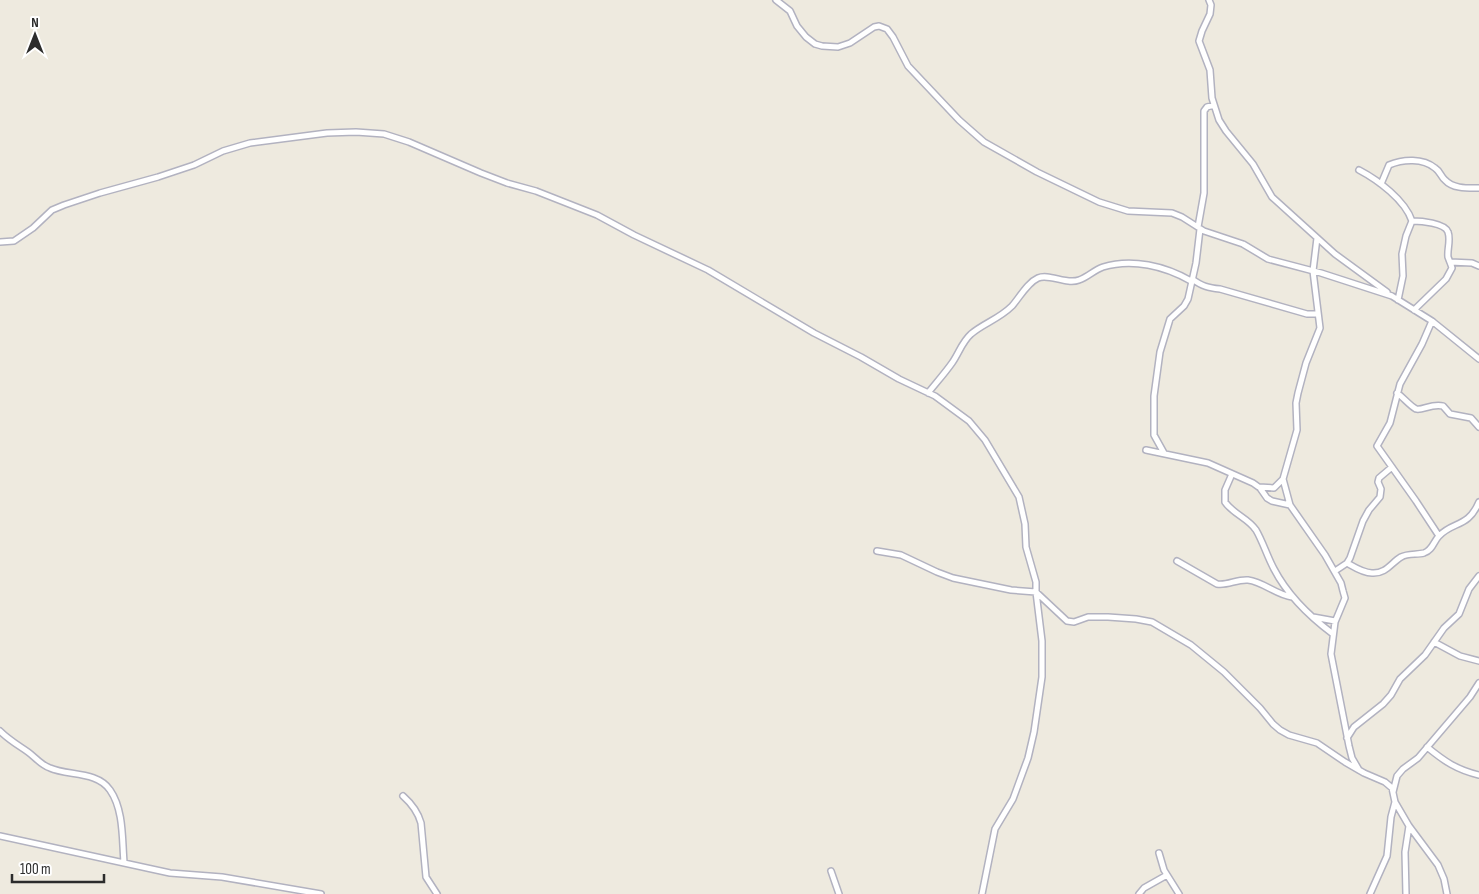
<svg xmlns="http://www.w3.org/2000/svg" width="1479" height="894" font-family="'Sofia Sans Condensed',sans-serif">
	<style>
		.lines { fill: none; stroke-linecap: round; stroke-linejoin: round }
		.minor-casing { stroke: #b2b2c0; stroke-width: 8 }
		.minor { stroke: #fff; stroke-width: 5 }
	</style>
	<rect width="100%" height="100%" fill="#eeeadf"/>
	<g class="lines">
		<defs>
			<path id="minor" d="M776 0 790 11 797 26 806 37 815 44 822 46 838 47 850 43 874 27 879 26 887 29 893 37 908 66 959 120 984 142 1037 172 1099 202 1128 211 1172 213 1182 217 1204 231 1243 244 1268 259 1321 273 1392 296 1432 321 1479 359
				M1209 0 1211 5 1210 14 1202 31 1199 41 1210 70 1212 98 1219 120 1226 131 1253 164 1272 197 1335 254 1387 292
				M1359 170C1378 180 1405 200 1412 221L1406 236 1402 254 1403 276 1398 300
				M1381 184 1389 165C1403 159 1423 158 1435 168 1440 171 1441 177 1445 180 1453 189 1468 188 1479 188
				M1412 221C1421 221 1445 223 1448 232 1451 240 1447 249 1448 257 1449 260 1451 264 1452 268L1446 279 1414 310
				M1198 227 1204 193V111L1207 107 1214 105
				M1317 238 1313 271 1320 328 1306 363 1298 393 1296 403 1297 430 1283 479 1290 505 1325 555 1341 583 1343 591 1345 598 1335 622 1331 654 1349 746 1352 758 1359 770
				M0 242 14 241 33 228 52 210 64 205 100 193 158 177 194 165 223 151 250 143 327 133 356 132 384 134 409 142 481 173 507 183 536 191 597 215 634 235 708 270 814 333 861 357 899 379 935 396 969 421 985 440 1019 497 1025 524 1026 547 1036 582V592L1042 641V677L1034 732 1028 758 1013 799 995 829 982 894
				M1450 262 1472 263 1479 266
				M1192 279C1202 286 1208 288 1220 289L1307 314H1318
				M1432 321 1422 344 1400 384 1390 423 1377 446 1416 501 1439 536
				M928 393C936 383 945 373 952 363 959 353 962 342 971 334 984 323 999 319 1012 306 1020 297 1027 283 1038 278 1049 273 1066 285 1079 280 1088 277 1094 270 1103 267 1132 258 1165 266 1191 281
				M1397 393C1403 397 1409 405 1416 409 1422 411 1432 403 1443 406L1450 414 1471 418 1479 427
				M1146 450 1208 463 1253 483 1260 488 1267 498 1272 501 1290 505
				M1164 453 1154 435V396L1160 352 1170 319 1184 306 1188 299 1196 263 1200 229
				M1232 474 1225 490V502C1233 514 1248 518 1256 530 1263 542 1267 556 1274 569 1288 596 1309 616 1333 634
				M1259 487 1274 488 1283 479
				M877 551 901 555 937 572 953 578 1011 590 1036 592 1067 621 1074 622 1088 617H1108L1136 619 1152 622 1191 645 1224 672 1260 708 1273 724 1280 730 1289 735 1317 743 1345 762 1364 773 1385 782 1392 788 1395 802 1409 826 1438 865 1444 879 1447 894
				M1177 561 1217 584C1227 586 1237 579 1248 580 1264 582 1276 595 1292 597
				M1347 563C1354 567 1363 573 1372 573 1386 574 1391 563 1401 557 1408 553 1417 555 1424 553 1433 550 1433 542 1439 536 1453 521 1468 528 1479 502
				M1335 571 1347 563 1350 558 1363 521 1369 510 1380 497 1381 489 1378 482 1379 478 1392 467
				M1313 617 1335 621
				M1434 642 1460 656 1479 661
				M0 731C9 740 18 745 28 752 35 757 41 765 50 768 68 776 97 771 110 790 124 810 122 840 124 862
				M1347 738 1354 727 1383 704 1391 695 1400 679 1425 655 1444 628 1459 614 1469 589 1479 576
				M1427 747C1444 761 1457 770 1479 775
				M1393 792 1397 776 1403 769 1418 758 1470 697 1479 683
				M403 796C412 804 418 812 421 823L426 877 437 894
				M0 836 170 873 222 877 321 894
				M1159 853 1164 870 1179 894
				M831 871 839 894
				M1139 894 1144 888 1167 875
				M1370 894 1387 856 1391 817 1395 802
				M1406 894 1405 852 1409 826"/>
		</defs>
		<use href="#minor" class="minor-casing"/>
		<use href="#minor" class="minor"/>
	</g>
	<g transform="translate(35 35)" stroke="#ffffff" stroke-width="4" paint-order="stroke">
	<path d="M0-4L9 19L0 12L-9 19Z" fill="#2c2c2c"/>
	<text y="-8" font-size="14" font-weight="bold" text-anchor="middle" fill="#2c2c2c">N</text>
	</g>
	<path d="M12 874v8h92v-8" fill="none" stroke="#2c2c2c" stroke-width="2.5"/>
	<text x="20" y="874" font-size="15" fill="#2c2c2c" stroke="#ffffff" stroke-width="4" paint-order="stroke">100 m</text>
</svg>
